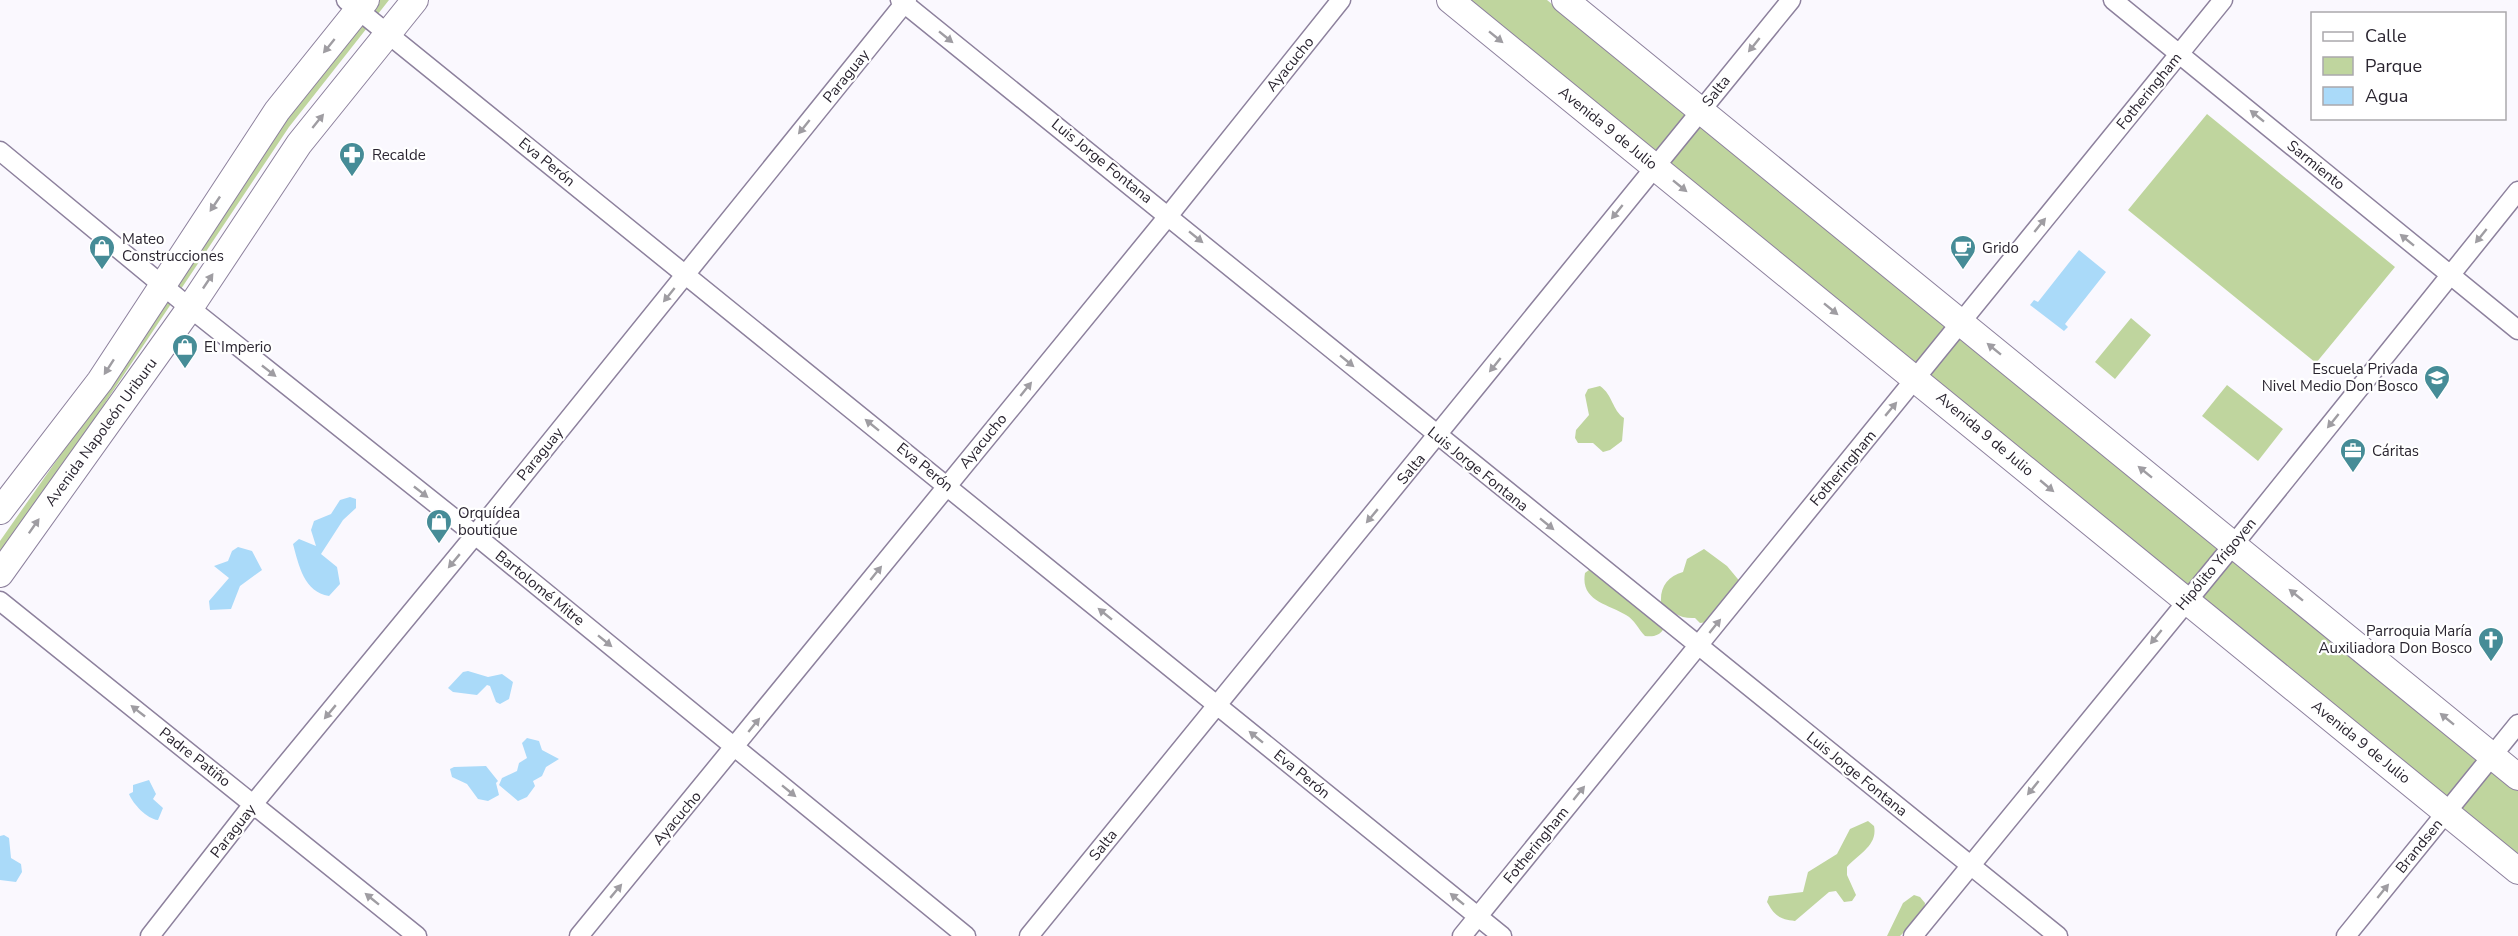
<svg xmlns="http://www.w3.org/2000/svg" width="2518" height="936" font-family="'Nunito Sans',sans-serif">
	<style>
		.green { fill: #bfd59e }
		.water { fill: #aadaf9 }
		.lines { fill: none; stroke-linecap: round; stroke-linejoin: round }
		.street-casing { stroke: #8d819d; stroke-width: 21 }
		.secondary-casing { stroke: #8d819d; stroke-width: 28 }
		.street { stroke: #fff; stroke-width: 18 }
		.secondary { stroke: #fff; stroke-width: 26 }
		.oneway { fill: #9f9da2 }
		.labels { text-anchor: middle; stroke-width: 4.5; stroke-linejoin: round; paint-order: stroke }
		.street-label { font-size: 15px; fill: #2a2530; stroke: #fff }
		.poi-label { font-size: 15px; fill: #2a2530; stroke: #fff; text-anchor: start }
	</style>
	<rect width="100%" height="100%" fill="#faf8fe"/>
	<path class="green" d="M376 0H389L289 127 25 523 0 554V541L108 387 282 120Z
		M1466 0H1547L2518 791V857Z
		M2207 114 2395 267 2316 363 2128 210Z
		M2131 318 2151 335 2115 379 2095 362Z
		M2227 385 2283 429 2258 461 2202 416Z
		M1600 386C1613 395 1612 410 1624 418L1622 441 1610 450 1603 452 1593 443H1578L1575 438 1576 430 1589 415 1585 395 1588 389Z
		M1704 549 1727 566 1742 584 1708 622 1700 623 1695 618C1680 619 1671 612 1661 602 1660 587 1668 576 1683 572L1687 559Z
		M1593 567 1664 628C1660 636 1653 637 1645 636 1638 629 1635 620 1626 615 1608 604 1580 601 1585 573Z
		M1868 821 1874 826C1878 846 1858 854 1847 867V875L1856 895 1852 901 1844 902 1836 891 1829 892 1795 921C1779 919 1775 916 1767 902L1769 896 1803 892 1808 872 1837 854 1850 829Z
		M1914 895 1920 897 1925 903 1924 910 1916 921 1900 936H1887L1903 903Z"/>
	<path class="water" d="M2079 250 2106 272 2065 324 2068 327 2064 331 2030 305 2034 300 2038 302Z
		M350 497 356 499V508L343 520 321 554 337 567 340 584 329 596C304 592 299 566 293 544L299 539 316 546 311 530 314 521 331 514 340 500Z
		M238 547 252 551 262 570 240 586 231 609 210 610 209 601 229 578 214 566 228 561 232 551Z
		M468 671 488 677 502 674 513 682 509 699 500 704 496 702 490 686 487 685 477 695 453 692 448 688 463 672Z
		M527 738 539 741 542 750 559 759 546 767 542 776 533 781 535 786 527 797 518 801 499 785 502 778 517 771 519 763 527 758 522 743Z
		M486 766 498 781 496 783 499 795 488 801 478 799 467 784 452 777 450 769 454 767Z
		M149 780 156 794 153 799 163 808 158 820C147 819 133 804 129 794L133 792V785Z
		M4 835 9 838 11 858 21 864 22 872 16 882 0 880V836Z"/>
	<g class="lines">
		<defs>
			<path id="street" d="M346 0 1502 936
				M900 0 2058 936
				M2113 0 2518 330
				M0 151 190 308 475 535 966 936
				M0 601 417 936
				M150 936 254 803 475 535 907 0
				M579 936 1169 215 1341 0
				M1029 936 1791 0
				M1462 936 2223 0
				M1913 936 2234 544 2518 191
				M2346 936 2518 724"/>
			<path id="secondary" d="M1450 0 2518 871
				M1565 0 2518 777
				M0 511 100 381 277 111 366 0
				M0 574 190 308 299 144 415 0"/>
		</defs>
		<use href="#street" class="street-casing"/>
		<use href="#secondary" class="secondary-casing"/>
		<use href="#street" class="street"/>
		<use href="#secondary" class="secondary"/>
	</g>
	<defs><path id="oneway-solid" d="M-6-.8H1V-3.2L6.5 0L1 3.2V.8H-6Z" transform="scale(1.5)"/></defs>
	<g class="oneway">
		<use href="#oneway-solid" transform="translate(946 37) rotate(39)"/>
		<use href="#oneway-solid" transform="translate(1496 37) rotate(39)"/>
		<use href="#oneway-solid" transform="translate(1754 45) rotate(129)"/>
		<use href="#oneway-solid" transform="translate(329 46) rotate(129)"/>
		<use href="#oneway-solid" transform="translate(2257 116) rotate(-141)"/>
		<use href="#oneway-solid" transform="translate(318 121) rotate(-51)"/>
		<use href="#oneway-solid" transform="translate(804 127) rotate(129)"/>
		<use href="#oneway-solid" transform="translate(1680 186) rotate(39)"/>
		<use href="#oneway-solid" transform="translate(215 204) rotate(124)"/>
		<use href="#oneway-solid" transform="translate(1617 212) rotate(129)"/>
		<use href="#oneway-solid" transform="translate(2040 225) rotate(-51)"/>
		<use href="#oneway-solid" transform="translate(2481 236) rotate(129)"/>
		<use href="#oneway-solid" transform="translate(1196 237) rotate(39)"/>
		<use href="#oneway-solid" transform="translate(2407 240) rotate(-141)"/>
		<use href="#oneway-solid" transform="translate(208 281) rotate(-56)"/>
		<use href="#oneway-solid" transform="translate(669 295) rotate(129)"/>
		<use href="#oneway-solid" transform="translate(1831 309) rotate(39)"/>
		<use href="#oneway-solid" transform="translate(1994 349) rotate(-141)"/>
		<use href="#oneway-solid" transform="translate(1347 361) rotate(39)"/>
		<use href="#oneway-solid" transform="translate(1495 365) rotate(129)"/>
		<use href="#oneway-solid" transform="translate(109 367) rotate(123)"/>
		<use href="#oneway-solid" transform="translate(269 371) rotate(38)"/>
		<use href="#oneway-solid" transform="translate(1026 389) rotate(-51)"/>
		<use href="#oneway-solid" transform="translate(1891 409) rotate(-50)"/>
		<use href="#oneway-solid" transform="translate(2333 421) rotate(129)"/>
		<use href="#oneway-solid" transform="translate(872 425) rotate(-141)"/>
		<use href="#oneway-solid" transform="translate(2145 472) rotate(-141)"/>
		<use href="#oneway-solid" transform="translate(2047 486) rotate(40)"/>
		<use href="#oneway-solid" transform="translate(421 492) rotate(38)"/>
		<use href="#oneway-solid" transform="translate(1372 516) rotate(130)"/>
		<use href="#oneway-solid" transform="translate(1547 524) rotate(39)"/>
		<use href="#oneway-solid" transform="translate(34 526) rotate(-55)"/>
		<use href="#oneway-solid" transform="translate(454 561) rotate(130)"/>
		<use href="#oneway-solid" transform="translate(876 573) rotate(-51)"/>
		<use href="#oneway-solid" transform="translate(2296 595) rotate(-141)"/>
		<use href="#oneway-solid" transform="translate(1105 614) rotate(-141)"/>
		<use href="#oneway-solid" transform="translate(1715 626) rotate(-51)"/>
		<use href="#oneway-solid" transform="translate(2156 637) rotate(129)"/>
		<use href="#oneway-solid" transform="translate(605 641) rotate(39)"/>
		<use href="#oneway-solid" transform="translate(138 711) rotate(-142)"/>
		<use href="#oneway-solid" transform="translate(330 712) rotate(130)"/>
		<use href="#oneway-solid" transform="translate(2447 719) rotate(-141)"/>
		<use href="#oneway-solid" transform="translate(754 725) rotate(-51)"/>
		<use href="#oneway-solid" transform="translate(1256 737) rotate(-141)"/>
		<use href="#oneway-solid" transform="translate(2033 788) rotate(129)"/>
		<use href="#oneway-solid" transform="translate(789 791) rotate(39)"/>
		<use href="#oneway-solid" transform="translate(1579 793) rotate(-51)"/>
		<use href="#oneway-solid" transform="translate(616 891) rotate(-50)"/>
		<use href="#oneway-solid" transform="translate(2383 891) rotate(-51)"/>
		<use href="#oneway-solid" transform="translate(372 899) rotate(-141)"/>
		<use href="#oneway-solid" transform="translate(1457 899) rotate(-141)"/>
	</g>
	<defs>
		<symbol id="pharmacy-pin" viewBox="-11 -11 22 30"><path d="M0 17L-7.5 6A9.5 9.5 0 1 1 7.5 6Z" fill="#468c97" stroke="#fff"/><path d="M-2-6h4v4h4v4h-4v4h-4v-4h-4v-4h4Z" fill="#fff"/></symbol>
		<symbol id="shop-pin" viewBox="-11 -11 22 30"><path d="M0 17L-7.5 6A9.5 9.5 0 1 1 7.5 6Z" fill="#468c97" stroke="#fff"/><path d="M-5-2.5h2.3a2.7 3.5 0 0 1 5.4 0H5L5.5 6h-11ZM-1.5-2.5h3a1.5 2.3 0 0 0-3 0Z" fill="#fff"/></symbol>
		<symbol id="cafe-pin" viewBox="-11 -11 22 30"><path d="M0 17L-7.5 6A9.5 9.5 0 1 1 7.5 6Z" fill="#468c97" stroke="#fff"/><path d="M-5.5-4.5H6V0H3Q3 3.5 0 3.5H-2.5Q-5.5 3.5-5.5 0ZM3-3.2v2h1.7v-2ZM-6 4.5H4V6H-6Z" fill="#fff"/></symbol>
		<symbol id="school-pin" viewBox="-11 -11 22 30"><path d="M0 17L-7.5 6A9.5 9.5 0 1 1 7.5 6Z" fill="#468c97" stroke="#fff"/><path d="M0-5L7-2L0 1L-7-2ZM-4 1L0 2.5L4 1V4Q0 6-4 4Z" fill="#fff"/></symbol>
		<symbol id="office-pin" viewBox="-11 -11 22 30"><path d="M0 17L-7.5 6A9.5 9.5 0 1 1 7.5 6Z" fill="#468c97" stroke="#fff"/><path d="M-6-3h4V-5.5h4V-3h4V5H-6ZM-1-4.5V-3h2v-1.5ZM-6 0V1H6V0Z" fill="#fff"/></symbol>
		<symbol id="church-pin" viewBox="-11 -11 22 30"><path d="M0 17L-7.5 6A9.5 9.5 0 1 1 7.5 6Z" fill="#468c97" stroke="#fff"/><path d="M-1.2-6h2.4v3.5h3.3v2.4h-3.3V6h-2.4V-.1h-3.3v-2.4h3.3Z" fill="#fff"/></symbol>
	</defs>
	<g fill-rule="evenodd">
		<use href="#pharmacy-pin" x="337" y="140" width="30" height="40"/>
		<use href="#shop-pin" x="87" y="233" width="30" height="40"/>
		<use href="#cafe-pin" x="1948" y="233" width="30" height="40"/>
		<use href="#shop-pin" x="170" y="332" width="30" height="40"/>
		<use href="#school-pin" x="2422" y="363" width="30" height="40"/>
		<use href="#office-pin" x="2338" y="436" width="30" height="40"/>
		<use href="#shop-pin" x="424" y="507" width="30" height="40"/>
		<use href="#church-pin" x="2476" y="625" width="30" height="40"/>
	</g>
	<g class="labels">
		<g class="street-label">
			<text transform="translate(1290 64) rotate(-51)" y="5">Ayacucho</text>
			<text transform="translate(846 76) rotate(-51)" y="5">Paraguay</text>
			<text transform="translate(1716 91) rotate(-51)" y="5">Salta</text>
			<text transform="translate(2149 91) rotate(-51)" y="5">Fotheringham</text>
			<text transform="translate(1608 128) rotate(39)" y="5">Avenida 9 de Julio</text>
			<text transform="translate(1102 161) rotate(39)" y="5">Luis Jorge Fontana</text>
			<text transform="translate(547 162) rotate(39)" y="5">Eva Perón</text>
			<text transform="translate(2316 165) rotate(39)" y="5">Sarmiento</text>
			<text transform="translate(101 432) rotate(-54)" y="5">Avenida Napoleón Uriburu</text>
			<text transform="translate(1985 434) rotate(40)" y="5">Avenida 9 de Julio</text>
			<text transform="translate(983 441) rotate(-51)" y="5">Ayacucho</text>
			<text transform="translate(540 454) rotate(-51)" y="5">Paraguay</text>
			<text transform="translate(925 467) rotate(39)" y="5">Eva Perón</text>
			<text transform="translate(1843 468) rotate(-50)" y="5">Fotheringham</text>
			<text transform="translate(1411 469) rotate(-50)" y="5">Salta</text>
			<text transform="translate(1478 469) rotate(39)" y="5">Luis Jorge Fontana</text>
			<text transform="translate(2216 564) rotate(-50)" y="5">Hipólito Yrigoyen</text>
			<text transform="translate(540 588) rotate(39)" y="5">Bartolomé Mitre</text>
			<text transform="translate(2361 742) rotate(39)" y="5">Avenida 9 de Julio</text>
			<text transform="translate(195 757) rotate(38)" y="5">Padre Patiño</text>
			<text transform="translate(1302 774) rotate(39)" y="5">Eva Perón</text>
			<text transform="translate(1857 774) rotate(39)" y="5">Luis Jorge Fontana</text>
			<text transform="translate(677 818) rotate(-50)" y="5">Ayacucho</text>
			<text transform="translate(233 831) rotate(-52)" y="5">Paraguay</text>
			<text transform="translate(1103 845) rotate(-51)" y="5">Salta</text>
			<text transform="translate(1536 845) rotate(-51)" y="5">Fotheringham</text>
			<text transform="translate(2419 846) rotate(-51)" y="5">Brandsen</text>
		</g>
		<g class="poi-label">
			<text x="372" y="160">Recalde</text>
			<text x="122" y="244">Mateo<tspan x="122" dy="17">Construcciones</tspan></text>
			<text x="1982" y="253">Grido</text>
			<text x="204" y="352">El Imperio</text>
			<text x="2418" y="374" text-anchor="end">Escuela Privada<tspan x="2418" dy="17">Nivel Medio Don Bosco</tspan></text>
			<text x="2372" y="456">Cáritas</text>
			<text x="458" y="518">Orquídea<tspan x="458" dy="17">boutique</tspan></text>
			<text x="2472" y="636" text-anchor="end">Parroquia María<tspan x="2472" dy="17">Auxiliadora Don Bosco</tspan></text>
		</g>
	</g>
	<rect x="2311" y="12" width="195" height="108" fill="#ffffff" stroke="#aaa8ac" stroke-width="1.5"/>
	<rect x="2323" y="32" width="30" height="9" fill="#ffffff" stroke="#aaa8ac" stroke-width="1.5"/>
	<text x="2365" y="42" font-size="18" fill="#2a2530">Calle</text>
	<rect x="2323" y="57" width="30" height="18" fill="#bfd59e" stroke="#aaa8ac" stroke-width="1.5"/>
	<text x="2365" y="72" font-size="18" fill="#2a2530">Parque</text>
	<rect x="2323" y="87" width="30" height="18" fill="#aadaf9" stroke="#aaa8ac" stroke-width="1.5"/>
	<text x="2365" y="102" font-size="18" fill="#2a2530">Agua</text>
</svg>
